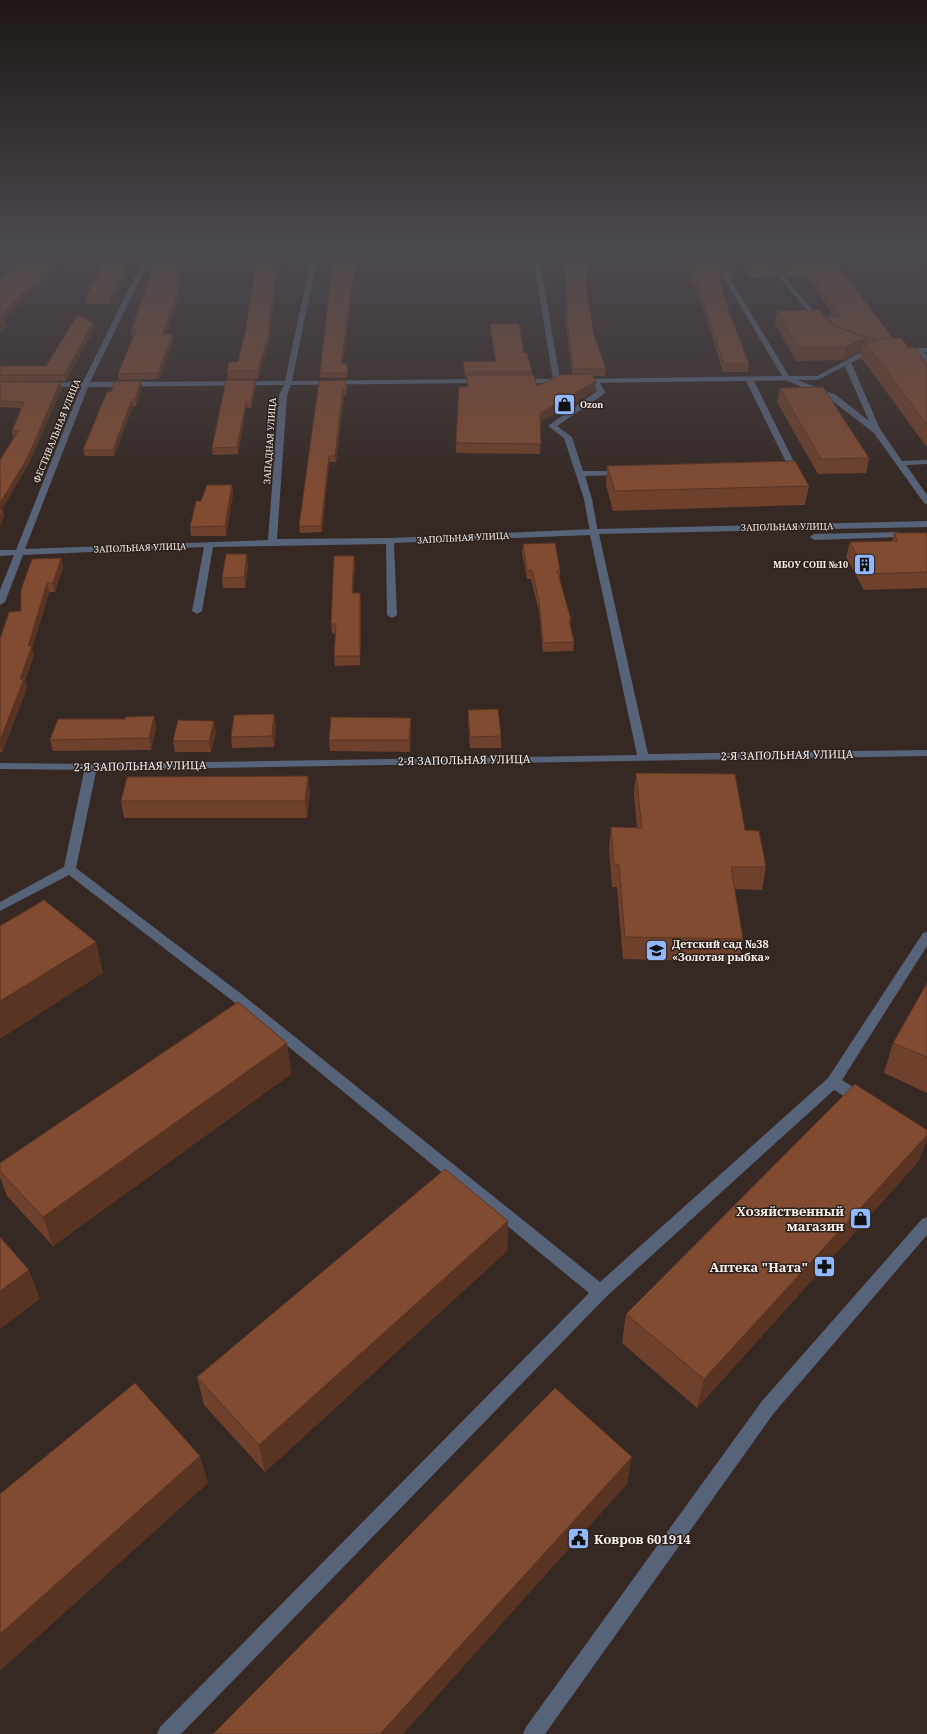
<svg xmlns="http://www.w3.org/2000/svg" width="927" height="1734" font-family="'Noto Serif',serif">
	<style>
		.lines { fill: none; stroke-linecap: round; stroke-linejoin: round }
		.lane { fill: #576378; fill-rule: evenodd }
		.street { fill: #576378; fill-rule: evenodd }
		.wall { fill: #6f402b }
		.shaded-wall { fill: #5a3423 }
		.building { fill: #814b32; stroke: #5a3423 }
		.labels { text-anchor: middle; stroke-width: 3; stroke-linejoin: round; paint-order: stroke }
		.far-poi-label { font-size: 9px; font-weight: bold; fill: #f8f0ec; stroke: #2b201b; text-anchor: start }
		.far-street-label { font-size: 9px; fill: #f8f0ec; stroke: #2b201b }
		.street-label { font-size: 11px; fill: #f8f0ec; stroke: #2b201b }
		.poi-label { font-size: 11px; font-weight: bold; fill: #f8f0ec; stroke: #2b201b; text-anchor: start }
		.near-poi-label { font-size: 13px; font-weight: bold; fill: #f8f0ec; stroke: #2b201b; text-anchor: end }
	</style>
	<rect width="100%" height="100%" fill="#362924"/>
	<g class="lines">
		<path class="lane" d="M756 250H762L822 321V323H818Z
			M918 349 923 350 927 356V363L925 362 917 350Z
			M845 361 851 362 880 429 902 461 927 460V464L906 465 927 495V504L924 503 874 433 830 399 783 379 790 377 836 395 869 421 843 362Z
			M746 377 753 379 798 470 797 472H789L785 470 789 468 745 379Z
			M592 379H598L605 392 604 394 557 426 572 437 583 471H623L627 473 623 475 585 476 592 499 598 532 594 535 590 532 584 499 564 438 548 426 597 391 591 381Z
			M898 532 902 535 901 537 814 540 810 537 814 534Z
			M91 764 97 767 76 868 244 996 600 1282 828 1078 923 933 927 932V946L842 1080 866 1095 868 1099 866 1103C855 1107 843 1095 834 1090L606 1297 181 1734H157L160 1727 589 1293 234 1002 69 875 0 911V902L64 867 85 767Z
			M927 1217V1235L774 1413 545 1734H523L526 1727 762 1401 922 1219Z"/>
		<path class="street" d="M148 250H154L90 382 285 381 313 250H319L292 381 482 379 486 381 482 383 291 385 287 395 277 539 390 538 594 529 927 521V527L599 534 648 754 927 750V756L91 770 0 769V763L91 764 637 755 590 535 394 543 397 615 392 618 387 615 386 544 213 547 202 611 197 614 192 611 204 547 23 555 5 602 0 605V590L14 555 0 556V550H16L81 387H44L40 385 44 383 83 382ZM284 385 279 395 268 540 25 549 88 387Z
			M532 250H538L560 379 566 381 562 383H520L516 381 520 379H553Z
			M730 250H737L718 259 789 376H817L858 354 876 350 879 352 862 357 818 380 577 383 576 381 580 379 782 376 712 258Z
			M927 348V352L900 353 897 351 900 349Z"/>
	</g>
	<path class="wall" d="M39 250H142L110 304H86L85 298 106 261 63 260 5 319 7 326 0 332V280Z
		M187 250 175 277H180L181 282 178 291 179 296 165 335 174 340 159 379 119 380 118 374 134 336H132L131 330Z
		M255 250H285L280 272H277L269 343 258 379H228L227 371 238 362 246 328 255 272H250L249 265Z
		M334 250H385L386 256 357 257 342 364 348 369 347 378H320V373Z
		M565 250 587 282 586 289 594 335 606 369 605 376H593L596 381 595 391 540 422V454L456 453V443L467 387 466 377H465L463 366V362L495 361 490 329V324L524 353 532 372V375L537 386 572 374 565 317 566 310H567L565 277Z
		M681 250H734V270L733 279 720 260 721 252 714 256 724 272 723 279H719L731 317 749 364 748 372H723L700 297H698L693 282H691L689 270H686Z
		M735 250H760L778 271 777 277 750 278 735 253Z
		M764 250H831L830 254 826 255 893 338 909 348 927 364V446H926L863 360H860L861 352 843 360 796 361 775 324 777 311 827 319V316H834L807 277H787Z
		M922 250H927V257Z
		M93 323 94 329 66 381 0 382V367L46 366Z
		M141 381 142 387 136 406H133L114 456H85L83 450 111 392Z
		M319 381 347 386 346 396H344L336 462H329L322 532 300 533 299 526Z
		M0 382 62 388 29 463 1 510H3L4 517 0 526V460L14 437H13L12 431 22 408 0 407Z
		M256 387 251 408H246L238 454 213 455 212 448Z
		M780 388 869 458 866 473 818 474 777 402Z
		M607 466 809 486 805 505 613 511 606 485Z
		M232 485 233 494 226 536H191L190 527 201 501Z
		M894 533H927V588L864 590 846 557 850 542 892 541Z
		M523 544 560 570V579L571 620 570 626 574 642 573 651 543 652 539 611 531 579H527L522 552Z
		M354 556 355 565 353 593 361 602 360 665 335 666 334 656 336 634 332 633 331 624Z
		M61 558 63 567 55 592H49L32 649 34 655 25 681 27 688 2 752H0V639Z
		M248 565 245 588H223L222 578Z
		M468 710 501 736V748H470L468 721Z
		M154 716 156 727 151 750 53 751 50 740 125 719Z
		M411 718V729L410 752 330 751 329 740Z
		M276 725 274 747 232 748 231 737Z
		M216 732 211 752H175L173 741Z
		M636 773 745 830 766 867 762 890 734 889 743 939 739 962 623 959 617 887H612L609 849 611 827 637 828 634 794Z
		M308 776 310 793 307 818H124L121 801Z
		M927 983V1093L884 1073 893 1043Z
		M287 1043 291 1074 53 1246 7 1196 0 1177V1163Z
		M927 1130V1140L918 1162 697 1408 622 1343 626 1314Z
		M508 1221 507 1251 265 1472 204 1405 197 1377Z"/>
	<path class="shaded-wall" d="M29 250H38L1 277 0 271Z
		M137 250H142L110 304 109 298Z
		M184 250H187L172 282V277Z
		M283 250H285L280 272 279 265Z
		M712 250H727L721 251V252L711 257Z
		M357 252V257L342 369 341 364Z
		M62 254 63 260 2 322 5 319 7 326 0 332V316Z
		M276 265 277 272 269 343 258 379V371Z
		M180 277 181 282 178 291 179 296 163 340 162 335 175 291Z
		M93 323 94 329 66 381 64 375Z
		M173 334 174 340 159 379 158 373Z
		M868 337 866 344H863L861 352 843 360 846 347Z
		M255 380 256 387 251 408V402Z
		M141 381 142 387 136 406 135 399Z
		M596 381 595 391 540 422V413Z
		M60 382 62 388 29 463 0 513V503Z
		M343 390 344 396 336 462 335 456Z
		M132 399 133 406 114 456 113 450Z
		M246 402V408L238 454 237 447Z
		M329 456V462L322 532 321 526Z
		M232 485 233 494 226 536 225 526Z
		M3 510 4 517 0 526V516Z
		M247 554 248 565 245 588 244 577Z
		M354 556 355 565 352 602V593Z
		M61 558 63 567 55 592 53 583Z
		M47 583 49 592 32 649 34 655 25 681 27 688 2 752 0 746V740L20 679 28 646Z
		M360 593 361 602 360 665Z
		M274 714 276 725 274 747 272 736Z
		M154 716 156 727 151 750 149 738Z
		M411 718V729L410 752 409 740Z
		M214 721 216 732 211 752 209 741Z
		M308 776 310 793 307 818 305 801Z
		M96 942 103 973 0 1039V1001Z
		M287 1043 291 1074 53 1246 43 1217Z
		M927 1135V1140L918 1162 697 1408 704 1379Z
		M508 1221 507 1251 265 1472 259 1445Z
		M29 1270 40 1299 0 1329V1291Z
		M200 1456 208 1483 0 1671V1634Z
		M632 1457 627 1484 403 1734H380Z"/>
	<path class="building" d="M0 250H29L0 271Z
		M39 250H137L109 298H85L109 255 62 254 0 316V280Z
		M159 250H184L172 277H180L175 291H178L162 335 173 334 158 373 118 374 136 330H131Z
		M255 250H283L279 265H276L268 336 258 371H227L229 362H238L246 328 256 265H249Z
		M334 250H385V251L357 252 341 364H347V373H320Z
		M565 250H587V282H585L594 335 606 369H573L566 310H568L565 270Z
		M684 250H713H712L711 252 724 272 717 273 731 317 749 364H724L700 290H699L694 275H692L689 263H687Z
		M725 250H734V270L721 251Z
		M738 250H760L778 271 751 272Z
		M770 250H821L837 265 893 338H885L879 340 864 336 835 326 827 316H840L808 270 788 271Z
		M819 310 831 324 860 336 868 337 846 347H798L777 311Z
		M78 314 93 323 64 375H0V367L1 366H46Z
		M0 319H5L0 324Z
		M490 324H519L524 353H527L532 372H465L463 362 496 361Z
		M885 338H901L909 348H915L927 364V425L867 344H863Z
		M591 374 596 381 540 413 541 444 456 443 459 387H468L466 375H534L537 386 559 375Z
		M226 380H255L251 402H246L237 447 212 448Z
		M346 380V390H343L335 456H329L321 526H299L319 381Z
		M115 381H141L135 399H132L113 450H83L107 392H111Z
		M0 382H60L28 457 0 503V460L19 430 12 431 24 402 0 401Z
		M823 387 869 458 821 459 780 388Z
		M795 461 809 486 615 491 607 466Z
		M207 485H232L225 526 190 527 196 501H201Z
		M0 510H3L0 516Z
		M894 533H927V572L867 574 850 542 898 541Z
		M555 543 560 570H557L571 620H569L574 642 543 643 539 602 532 570 527 571 523 544Z
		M226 554H247L244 577 222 578Z
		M334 556H354L352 593H360V656H334L336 624H331Z
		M61 558 53 583H47L28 646H32L20 679H24L0 740V639L9 612 21 611V590L32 559Z
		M498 709 501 736 470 737 468 710Z
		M274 714 272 736 231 737 234 715Z
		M154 716 149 738 50 740 58 719H125L126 717Z
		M331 717 411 718 409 740H329Z
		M178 720 214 721 209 741H173Z
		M636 773 735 774 745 830 759 831 766 867H731L743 939 625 937 619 865 614 864 611 827 642 828Z
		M308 776 305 801H121L127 777Z
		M44 900 96 942 0 1001V926Z
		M927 983V1057L893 1043Z
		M238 1002 287 1043 43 1217 0 1171V1163Z
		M855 1084 927 1130V1135L704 1379 626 1314Z
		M445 1169 508 1221 259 1445 197 1377Z
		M0 1237 29 1270 0 1291Z
		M135 1383 200 1456 0 1634V1494Z
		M555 1388 632 1457 380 1734H213Z"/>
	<linearGradient id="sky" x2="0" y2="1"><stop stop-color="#1e1714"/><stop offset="0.51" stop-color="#4c4950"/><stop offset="1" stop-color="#4c4950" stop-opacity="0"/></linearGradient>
	<rect width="927" height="492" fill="url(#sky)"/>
	<defs>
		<symbol id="shop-square" viewBox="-11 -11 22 22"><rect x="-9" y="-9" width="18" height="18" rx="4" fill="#91b8fd" stroke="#2b201b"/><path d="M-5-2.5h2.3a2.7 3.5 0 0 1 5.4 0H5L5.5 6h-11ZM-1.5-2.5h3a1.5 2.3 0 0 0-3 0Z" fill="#111"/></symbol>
		<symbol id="building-square" viewBox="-11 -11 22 22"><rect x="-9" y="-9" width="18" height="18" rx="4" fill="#91b8fd" stroke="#2b201b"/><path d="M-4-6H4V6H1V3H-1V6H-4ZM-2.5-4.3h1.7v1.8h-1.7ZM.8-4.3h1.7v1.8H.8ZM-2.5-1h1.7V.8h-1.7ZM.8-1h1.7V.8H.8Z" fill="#111"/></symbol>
		<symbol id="school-square" viewBox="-11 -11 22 22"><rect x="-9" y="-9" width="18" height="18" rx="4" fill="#91b8fd" stroke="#2b201b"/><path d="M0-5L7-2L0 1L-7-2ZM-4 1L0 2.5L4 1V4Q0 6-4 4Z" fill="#111"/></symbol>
		<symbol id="pharmacy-square" viewBox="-11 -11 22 22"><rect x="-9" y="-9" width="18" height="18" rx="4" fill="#91b8fd" stroke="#2b201b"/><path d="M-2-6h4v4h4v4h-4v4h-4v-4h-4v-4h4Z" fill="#111"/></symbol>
		<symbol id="civic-square" viewBox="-11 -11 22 22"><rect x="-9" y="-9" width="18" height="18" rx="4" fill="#91b8fd" stroke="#2b201b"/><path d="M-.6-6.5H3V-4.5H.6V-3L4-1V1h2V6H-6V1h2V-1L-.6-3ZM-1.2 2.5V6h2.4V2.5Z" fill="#111"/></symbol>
	</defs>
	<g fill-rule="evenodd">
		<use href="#shop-square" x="552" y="392" width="25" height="25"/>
		<use href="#building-square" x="852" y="552" width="25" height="25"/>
		<use href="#school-square" x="644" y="938" width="25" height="25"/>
		<use href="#shop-square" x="848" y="1206" width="25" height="25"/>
		<use href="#pharmacy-square" x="812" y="1254" width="25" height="25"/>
		<use href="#civic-square" x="566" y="1526" width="25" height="25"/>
	</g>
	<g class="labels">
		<g class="far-poi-label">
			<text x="580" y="408">Ozon</text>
			<text x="848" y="568" text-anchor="end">МБОУ СОШ №10</text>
		</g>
		<g class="far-street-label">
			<text transform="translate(57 431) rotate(-68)" y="3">ФЕСТИВАЛЬНАЯ УЛИЦА</text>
			<text transform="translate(270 441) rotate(-86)" y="3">ЗАПАДНАЯ УЛИЦА</text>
			<text transform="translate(787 527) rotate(-1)" y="3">ЗАПОЛЬНАЯ УЛИЦА</text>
			<text transform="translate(463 538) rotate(-3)" y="3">ЗАПОЛЬНАЯ УЛИЦА</text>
			<text transform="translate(140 548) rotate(-2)" y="3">ЗАПОЛЬНАЯ УЛИЦА</text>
		</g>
		<g class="street-label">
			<text transform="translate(787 755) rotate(-1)" y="4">2-Я ЗАПОЛЬНАЯ УЛИЦА</text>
			<text transform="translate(464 760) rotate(-1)" y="4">2-Я ЗАПОЛЬНАЯ УЛИЦА</text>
			<text transform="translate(140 766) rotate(-1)" y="4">2-Я ЗАПОЛЬНАЯ УЛИЦА</text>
		</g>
		<g class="poi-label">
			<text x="672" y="948">Детский сад №38<tspan x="672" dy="13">«Золотая рыбка»</tspan></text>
		</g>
		<g class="near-poi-label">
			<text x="844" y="1216">Хозяйственный<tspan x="844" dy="15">магазин</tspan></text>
			<text x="808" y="1272">Аптека "Ната"</text>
			<text x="594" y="1544" text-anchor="start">Ковров 601914</text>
		</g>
	</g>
</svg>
